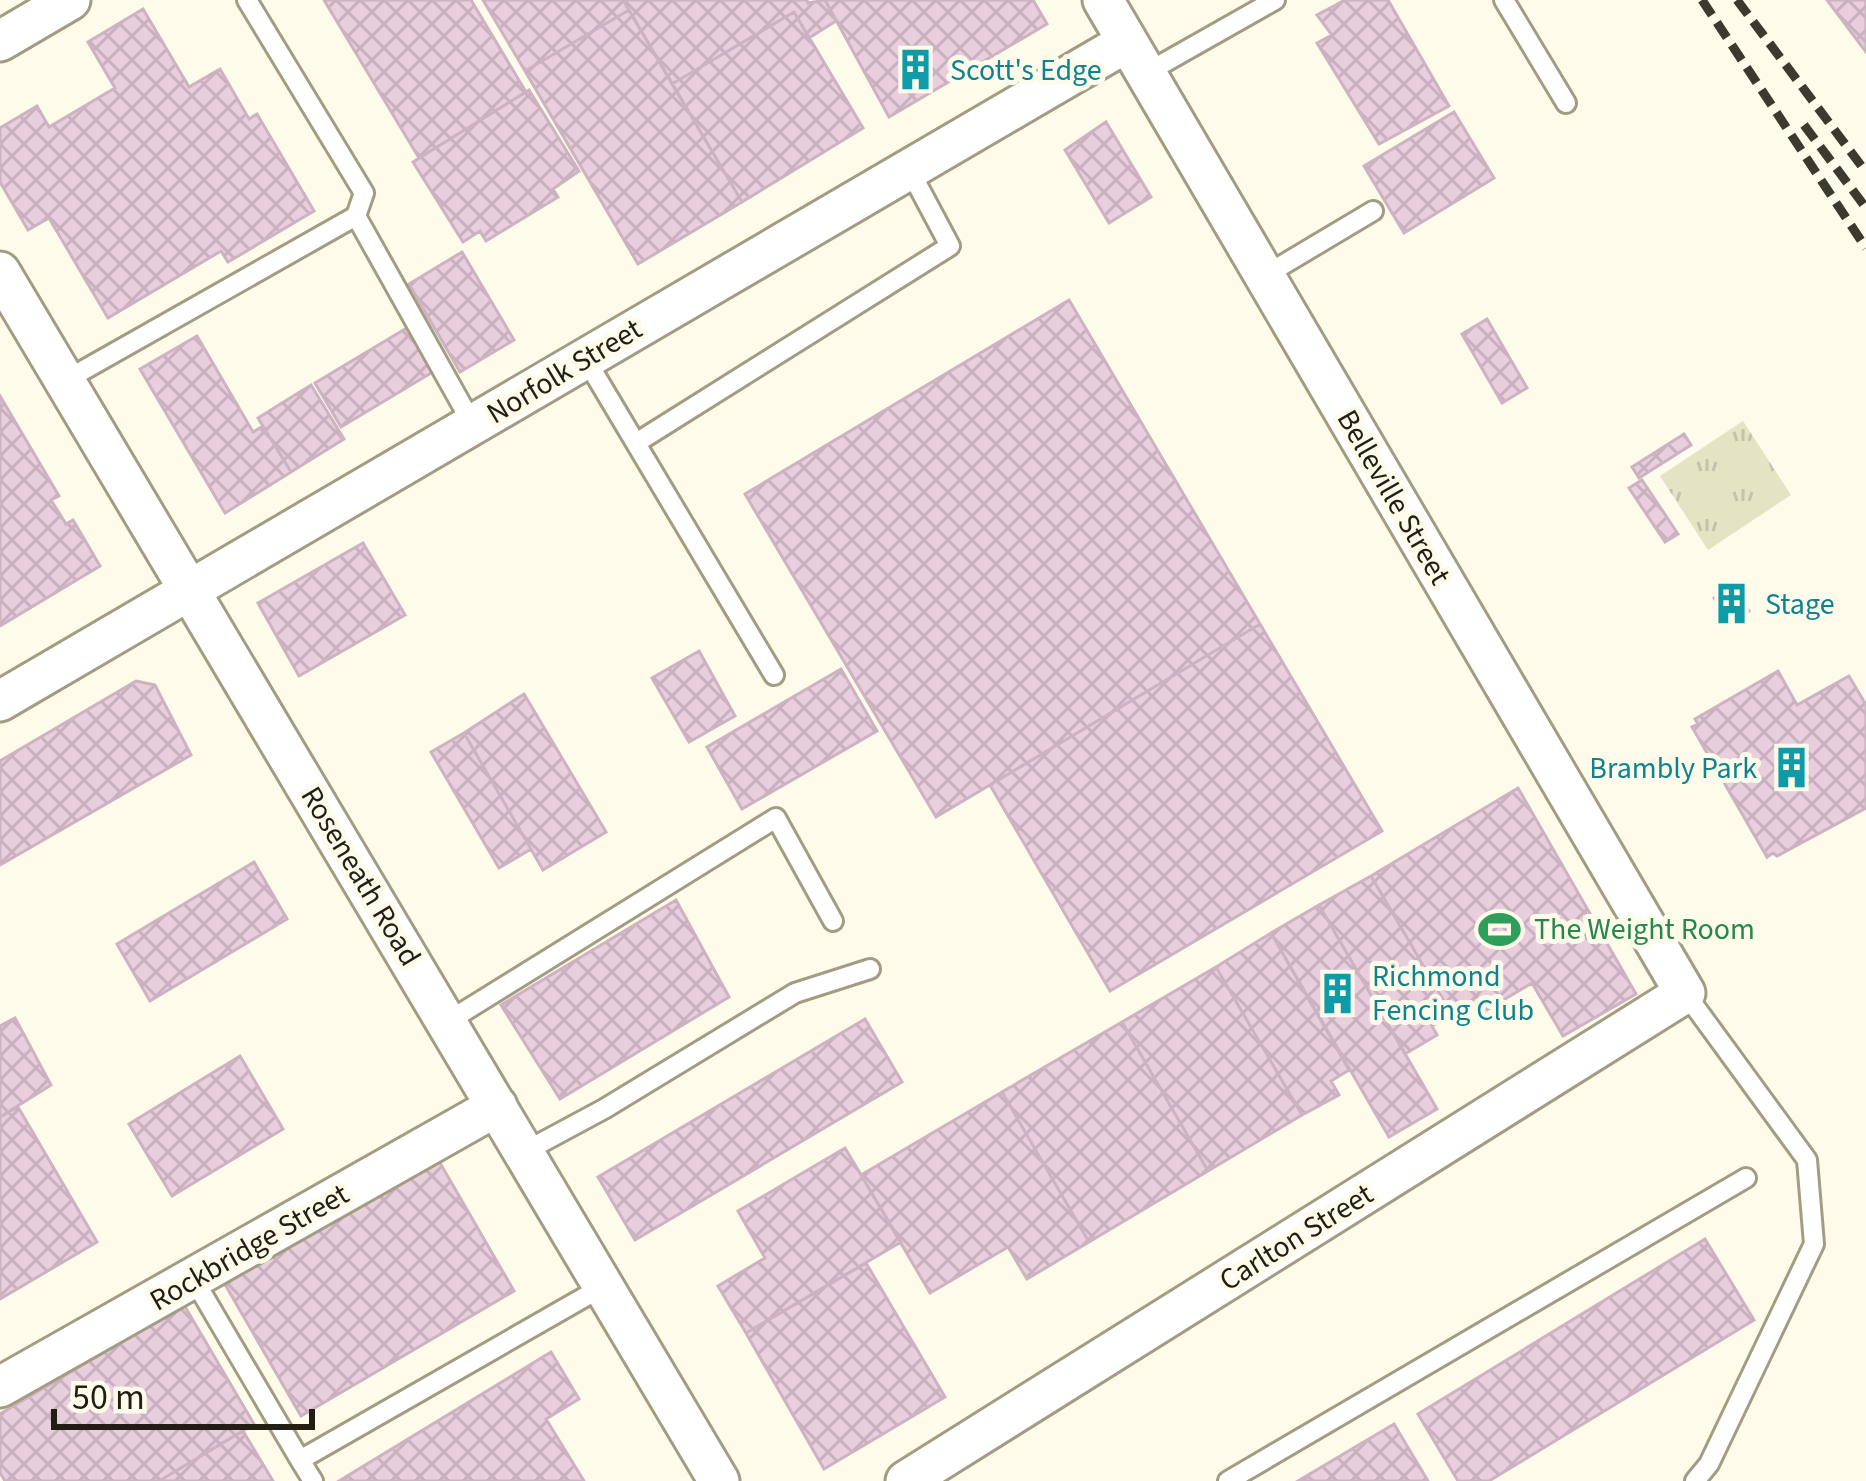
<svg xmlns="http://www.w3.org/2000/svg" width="1866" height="1481" font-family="'Source Sans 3',sans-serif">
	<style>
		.grass { fill: url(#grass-tufts) }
		.building { fill: url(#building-cross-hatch); stroke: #cdb2c2; stroke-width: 3 }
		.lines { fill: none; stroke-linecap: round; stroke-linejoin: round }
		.lane-casing { stroke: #a29d82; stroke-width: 24 }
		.street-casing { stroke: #a29d82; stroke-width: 45 }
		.lane { stroke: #fff; stroke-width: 18 }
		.street { stroke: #fff; stroke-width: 39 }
		.rail { stroke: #3c392e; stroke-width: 9; stroke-dasharray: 18 9; stroke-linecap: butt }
		.labels { text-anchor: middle; stroke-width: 10; stroke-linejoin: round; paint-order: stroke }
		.culture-label { font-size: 30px; fill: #0d838f; stroke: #fefbea; text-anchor: start }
		.street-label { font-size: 30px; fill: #211e14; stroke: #fefbea }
		.leisure-label { font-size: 30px; fill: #27864d; stroke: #fefbea; text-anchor: start }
	</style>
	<defs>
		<pattern id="grass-tufts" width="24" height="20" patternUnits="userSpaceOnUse" patternTransform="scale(3)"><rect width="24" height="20" fill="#e2e4c4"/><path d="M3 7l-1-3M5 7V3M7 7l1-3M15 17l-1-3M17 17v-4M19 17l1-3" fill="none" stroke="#c2c3a8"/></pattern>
		<pattern id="building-cross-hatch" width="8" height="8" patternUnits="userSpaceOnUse" patternTransform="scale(3)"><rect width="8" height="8" fill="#e9cede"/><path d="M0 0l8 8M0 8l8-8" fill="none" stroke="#c8b0be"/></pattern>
	</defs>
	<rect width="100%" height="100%" fill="#fefbea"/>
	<path class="grass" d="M1743 421 1791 495 1708 550 1660 476Z"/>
	<path class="building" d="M324 0H471L526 92 419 158Z
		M483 0H623L629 10 525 71Z
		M623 0H807L808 3 825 0 836 21 809 38 794 12 672 84Z
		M825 0H1033L1047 24 889 117Z
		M1345 0H1388L1449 106 1379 144 1317 43 1332 35 1317 15Z
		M1827 0H1866V52Z
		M143 9 189 87 220 69 249 119 257 114 314 211 228 262 221 251 108 318 49 218 28 230 0 182V128L37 106 49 127 115 88 88 42Z
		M629 10 742 202 638 264 525 71Z
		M794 12 863 128 742 202 672 84Z
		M529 90 579 171 553 189 558 197 486 241 480 231 463 242 413 162Z
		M1454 112 1494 178 1404 233 1364 166Z
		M1106 122 1151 197 1109 223 1065 150Z
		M462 252 514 340 460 372 409 284Z
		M1069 300 1260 624 936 817 745 494Z
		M1487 319 1527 388 1502 403 1462 334Z
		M410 326 436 370 341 427 315 383Z
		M197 336 253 432 263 426 291 472 225 513 140 369Z
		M311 385 344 439 291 472 258 418Z
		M0 396 59 496 51 500 66 524 73 520 100 566 0 626Z
		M1684 434 1691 445 1639 478 1632 467Z
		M1642 480 1678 534 1665 542 1629 488Z
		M363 543 405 615 299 676 258 603Z
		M1732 585 1749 611 1731 623 1714 598Z
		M1260 624 1382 831 1110 991 990 785Z
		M699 651 735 716 689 742 652 678Z
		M841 669 877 731 742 809 707 747Z
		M1778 671 1797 705 1849 676 1866 705V808L1777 856 1773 853 1767 857 1692 727 1698 724 1695 719Z
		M136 681 155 685 191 755 0 865V761Z
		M524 694 606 832 543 870 464 733Z
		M464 733 531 849 499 868 431 752Z
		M1518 788 1636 994 1563 1036 1532 983 1485 1011 1475 1003 1452 1015 1371 876Z
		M254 862 287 919 150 1001 117 944Z
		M1371 876 1452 1015 1432 1026 1437 1035 1405 1054 1319 905Z
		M676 900 729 997 560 1099 501 1005Z
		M1319 905 1437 1109 1389 1137 1271 933Z
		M1271 933 1349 1070 1331 1081 1339 1095 1302 1115 1216 967Z
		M1216 967 1302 1115 1208 1171 1122 1022Z
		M15 1018 51 1085 0 1117V1026Z
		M865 1019 902 1082 635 1240 598 1177Z
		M1122 1022 1208 1171 1089 1242 1002 1092Z
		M240 1056 283 1129 172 1196 129 1124Z
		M1002 1092 1089 1242 1027 1279 1008 1247 930 1293 861 1175Z
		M18 1107 97 1242 0 1299V1117Z
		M845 1148 901 1242 746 1333 718 1286 765 1258 738 1211Z
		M436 1156 514 1291 301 1416 223 1281Z
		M1705 1239 1754 1320 1489 1481H1458L1418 1414Z
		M866 1263 945 1397 824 1469 746 1333Z
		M184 1305 254 1424 159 1481H5L0 1473V1414Z
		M551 1352 579 1399 546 1419 584 1481H339Z
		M1394 1424 1428 1481H1298Z
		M243 1431 273 1481H159Z"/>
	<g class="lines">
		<defs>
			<path id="lane" d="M247 0 364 193 356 216 473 425
				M1504 0 1566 103
				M1146 73 1275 0
				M1264 276 1373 211
				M585 358 774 675
				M66 380 356 216
				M636 443 950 246 909 169
				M1685 993 1807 1160 1814 1244 1709 1464 1695 1481
				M447 1022 776 818 833 921
				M524 1152 604 1109 795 993 870 969
				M193 1278 300 1460 604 1286
				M300 1460 313 1481
				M1228 1481 1746 1178"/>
			<path id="street" d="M0 41 70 0
				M0 272 719 1481
				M0 701 1127 42
				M0 1387 497 1106
				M906 1481 1685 993 1103 0"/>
		</defs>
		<use href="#lane" class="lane-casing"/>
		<use href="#street" class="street-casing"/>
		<use href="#lane" class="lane"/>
		<use href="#street" class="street"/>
		<path class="rail" d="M1702 0 1866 248
			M1737 0 1866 172
			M1804 125 1866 208"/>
	</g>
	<defs>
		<symbol id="building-bare" viewBox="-9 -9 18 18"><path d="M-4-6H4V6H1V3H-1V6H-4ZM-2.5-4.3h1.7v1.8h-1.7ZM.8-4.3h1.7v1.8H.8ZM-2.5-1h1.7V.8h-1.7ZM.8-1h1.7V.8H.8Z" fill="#0f9aa8" stroke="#fefbea" stroke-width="2.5" paint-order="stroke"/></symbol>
		<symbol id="stadium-bare" viewBox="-9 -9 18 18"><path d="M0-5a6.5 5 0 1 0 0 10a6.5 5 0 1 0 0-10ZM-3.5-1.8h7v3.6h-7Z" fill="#2e9e5b" stroke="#fefbea" stroke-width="2.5" paint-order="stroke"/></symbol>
	</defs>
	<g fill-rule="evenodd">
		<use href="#building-bare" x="886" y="40" width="59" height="59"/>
		<use href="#building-bare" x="1702" y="574" width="59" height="59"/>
		<use href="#building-bare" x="1762" y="738" width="59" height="59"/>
		<use href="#stadium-bare" x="1470" y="900" width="59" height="59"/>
		<use href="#building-bare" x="1308" y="964" width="59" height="59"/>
	</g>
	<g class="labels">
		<g class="culture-label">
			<text x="950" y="80">Scott's Edge</text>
			<text x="1765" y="614">Stage</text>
			<text x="1757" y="778" text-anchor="end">Brambly Park</text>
			<text x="1372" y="986">Richmond<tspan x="1372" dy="34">Fencing Club</tspan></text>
		</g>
		<g class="street-label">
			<text transform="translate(564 371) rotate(-31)" y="10">Norfolk Street</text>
			<text transform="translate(1394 497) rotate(60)" y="10">Belleville Street</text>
			<text transform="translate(361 876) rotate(59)" y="10">Roseneath Road</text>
			<text transform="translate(1296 1237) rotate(-32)" y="10">Carlton Street</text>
			<text transform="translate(249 1247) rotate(-30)" y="10">Rockbridge Street</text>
		</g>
		<g class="leisure-label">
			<text x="1534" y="939">The Weight Room</text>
		</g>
	</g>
	<path d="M54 1409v18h258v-18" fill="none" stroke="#211e14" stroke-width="6"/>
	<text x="72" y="1409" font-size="36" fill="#211e14" stroke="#fefbea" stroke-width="9" paint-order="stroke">50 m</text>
</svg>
